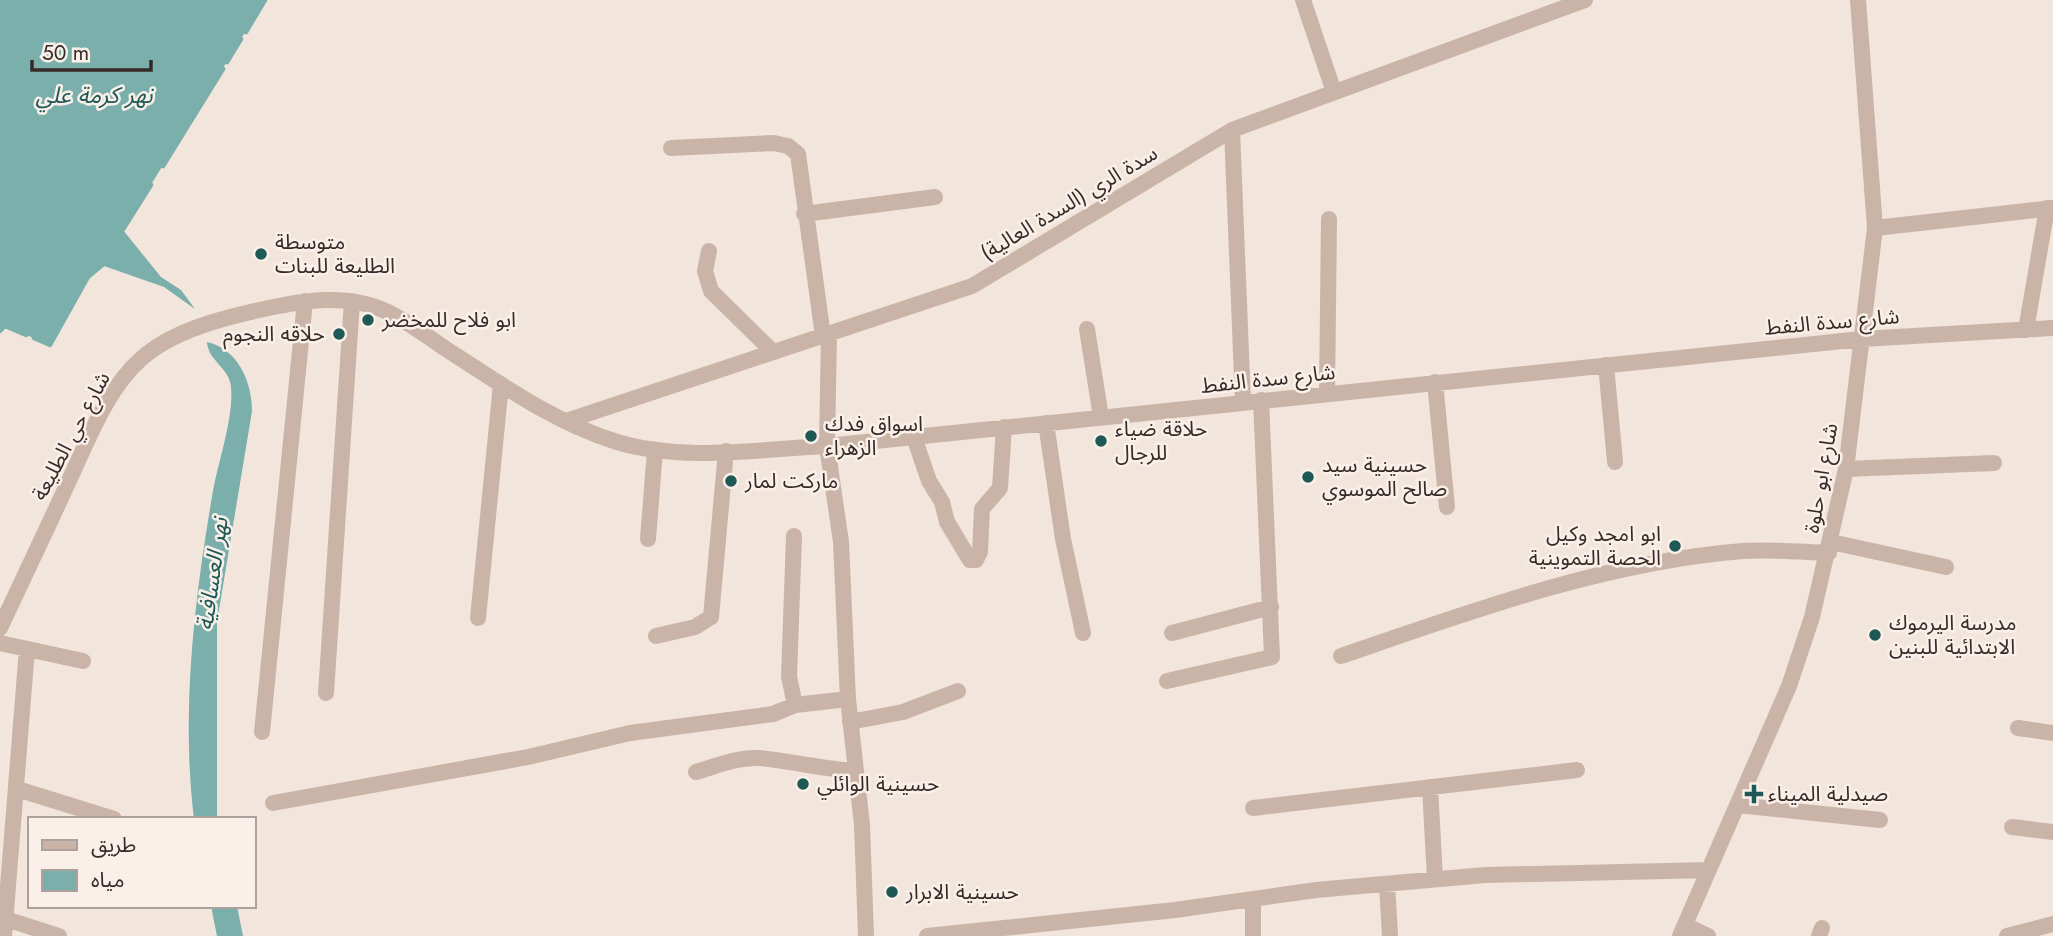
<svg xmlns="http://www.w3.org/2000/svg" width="2053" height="936" font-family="Jost,'Noto Sans Arabic',sans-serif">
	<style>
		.water { fill: #7bafab }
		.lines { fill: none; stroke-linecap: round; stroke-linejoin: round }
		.stream { stroke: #7bafab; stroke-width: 4.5 }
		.minor { stroke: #cab4a8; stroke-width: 16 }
		.poi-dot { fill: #1e5955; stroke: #faf0e9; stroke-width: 2.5 }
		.labels { text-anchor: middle; stroke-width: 5; stroke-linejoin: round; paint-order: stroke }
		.street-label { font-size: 21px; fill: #372b28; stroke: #faf0e9 }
		.poi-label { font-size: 21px; fill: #372b28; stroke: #faf0e9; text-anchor: start }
		.water-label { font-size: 23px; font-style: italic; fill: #1e5955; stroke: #faf0e9 }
	</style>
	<rect width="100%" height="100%" fill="#f2e5dc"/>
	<path class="water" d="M0 0H265L123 230 161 277 181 290 195 309 164 287 104 266 88 277 50 345 5 326 0 331Z
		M207 342C238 349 252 382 252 411L217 622V819H194C181 713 194 601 212 497 217 464 234 419 231 387 230 368 208 361 207 342Z
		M211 906H237L243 936H217Z"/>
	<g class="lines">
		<path class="stream" d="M246 32 265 0
			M227 62 241 39
			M163 166 223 69
			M122 231 151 185
			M0 331 5 326 26 335
			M34 338 50 345 88 277 107 261"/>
		<path class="minor" d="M1303 0 1334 92
			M1232 130 1243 402
			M671 148 774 143 788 146 798 154 823 336
			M804 214 935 197
			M1875 228 2053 208
			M709 251 705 271 711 291 773 352
			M1087 329 1101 417
			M2026 330 2047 208
			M829 334 827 446 841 542 848 699 862 825 866 936
			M1606 365 1615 462
			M1435 382 1447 507
			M1327 394 1329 219
			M566 421 972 286 1232 130 1585 0
			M1046 423 1063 539 1083 633
			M914 437 929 481 942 502 947 522 970 560H976L980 552 982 509 1000 488 1004 427
			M1846 469 1994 463
			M794 536 789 677 795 705
			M648 539 655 450
			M1831 542 1946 567
			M478 618 501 384
			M0 628C22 581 45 533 67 485 87 443 106 389 142 358 174 330 223 318 264 309 305 300 348 293 388 312 408 322 427 336 446 349 499 383 555 423 617 442 684 462 759 449 827 446L1862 339 2053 328
			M1172 633 1271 607
			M656 636 695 627 711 617 726 451
			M0 643 83 661
			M1341 656C1472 611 1605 562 1743 551 1771 549 1801 552 1829 553
			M1167 681 1272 657 1261 400
			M326 693 352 301
			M850 722 903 712 958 691
			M2018 728 2053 733
			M262 732 305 301
			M696 772C716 766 737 757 759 758 791 761 823 769 856 771
			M1430 787 1435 879
			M17 789 114 819
			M273 803 528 757 630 733 773 714 795 705 848 699
			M1737 805 1880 820
			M1253 808 1577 770
			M2012 827 2053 832
			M1387 884 1390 936
			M1253 899V936
			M6 919 59 936
			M1685 925 1708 936
			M4 936 27 649
			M927 936 1175 910 1316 890 1485 875 1709 870
			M1680 936 1789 686 1812 617 1846 469 1875 228 1858 0
			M1819 936 1822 928
			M2007 936 2053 924"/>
	</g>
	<g class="poi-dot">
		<circle cx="261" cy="254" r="7"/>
		<circle cx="368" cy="320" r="7"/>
		<circle cx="339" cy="334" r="7"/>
		<circle cx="811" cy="436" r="7"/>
		<circle cx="1101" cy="441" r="7"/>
		<circle cx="1308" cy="477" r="7"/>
		<circle cx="731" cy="481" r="7"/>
		<circle cx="1675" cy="546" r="7"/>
		<circle cx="1875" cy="635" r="7"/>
		<circle cx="803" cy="784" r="7"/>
		<path d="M1750.5 783.5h7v7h7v7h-7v7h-7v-7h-7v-7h7z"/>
		<circle cx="892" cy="892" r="7"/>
	</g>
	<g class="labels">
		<g class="street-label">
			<text transform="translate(1069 203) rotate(-31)" y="7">سدة الري (السدة العالية)</text>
			<text transform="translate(1832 322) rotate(-5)" y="7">شارع سدة النفط</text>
			<text transform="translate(1268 379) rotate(-6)" y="7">شارع سدة النفط</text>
			<text transform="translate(71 436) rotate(-62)" y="7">شارع حي الطليعة</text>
			<text transform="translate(1821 478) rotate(-80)" y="7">شارع ابو حلوة</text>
		</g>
		<g class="poi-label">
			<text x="275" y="249">متوسطة<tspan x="275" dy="24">الطليعة للبنات</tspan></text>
			<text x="382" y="327">ابو فلاح للمخضر</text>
			<text x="325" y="341" text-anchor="end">حلاقه النجوم</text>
			<text x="825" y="431">اسواق فدك<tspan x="825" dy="24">الزهراء</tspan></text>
			<text x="1115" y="436">حلاقة ضياء<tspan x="1115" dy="24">للرجال</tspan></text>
			<text x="1322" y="472">حسينية سيد<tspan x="1322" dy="24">صالح الموسوي</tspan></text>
			<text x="745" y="488">ماركت لمار</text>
			<text x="1661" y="541" text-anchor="end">ابو امجد وكيل<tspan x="1661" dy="24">الحصة التموينية</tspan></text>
			<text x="1889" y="630">مدرسة اليرموك<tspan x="1889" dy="24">الابتدائية للبنين</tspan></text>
			<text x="817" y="791">حسينية الوائلي</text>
			<text x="1768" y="801">صيدلية الميناء</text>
			<text x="906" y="899">حسينية الابرار</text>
		</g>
		<g class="water-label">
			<text x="94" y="103">نهر كرمة علي</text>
			<text transform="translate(212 574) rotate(-82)" y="8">نهر العسافية</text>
		</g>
	</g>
	<rect x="28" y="817" width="228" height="91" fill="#faf0e9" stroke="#aca19c" stroke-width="2"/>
	<rect x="42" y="840" width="35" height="10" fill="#cab4a8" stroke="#aca19c" stroke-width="2"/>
	<text x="91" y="852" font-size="21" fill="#372b28">طريق</text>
	<rect x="42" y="870" width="35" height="21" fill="#7bafab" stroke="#aca19c" stroke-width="2"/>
	<text x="91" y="887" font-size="21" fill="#372b28">مياه</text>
	<path d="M32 60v10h119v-10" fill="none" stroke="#372b28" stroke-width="3.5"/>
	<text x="42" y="60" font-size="21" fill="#372b28" stroke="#faf0e9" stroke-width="5" paint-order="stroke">50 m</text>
</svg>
